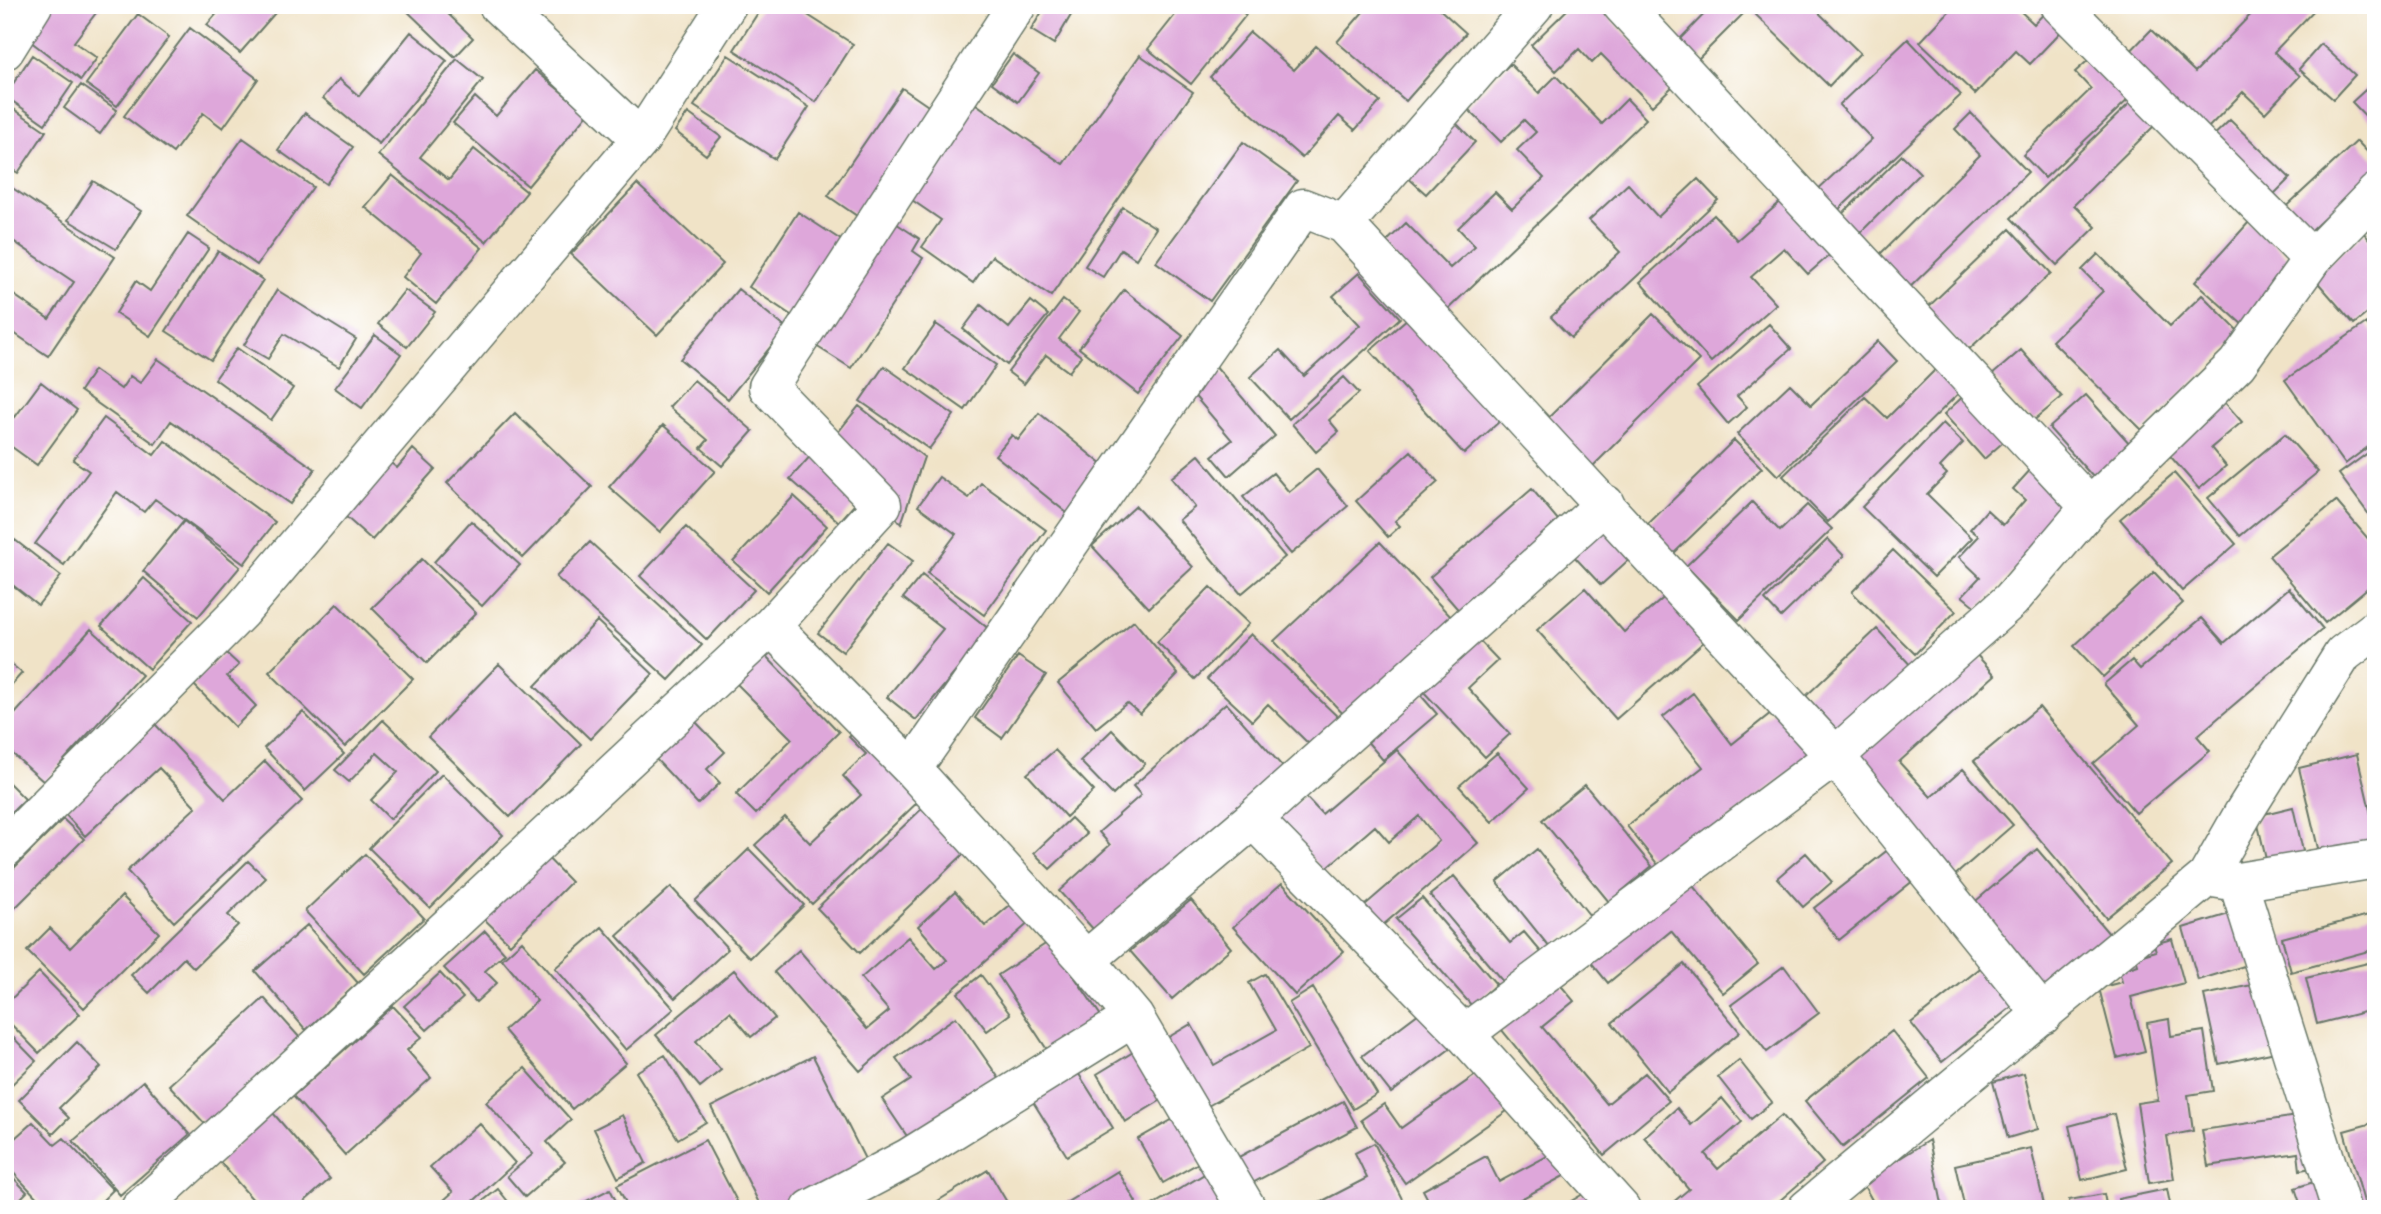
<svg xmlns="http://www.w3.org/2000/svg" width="2381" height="1214" font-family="Cardo,serif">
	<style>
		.building { fill: #dea7da }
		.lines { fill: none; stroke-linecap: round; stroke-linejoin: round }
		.street-casing { stroke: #687767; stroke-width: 41 }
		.street { stroke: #fff; stroke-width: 38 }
	</style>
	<rect width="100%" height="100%" fill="#fff"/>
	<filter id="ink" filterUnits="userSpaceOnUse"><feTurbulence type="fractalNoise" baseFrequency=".0143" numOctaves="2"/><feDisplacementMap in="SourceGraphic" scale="14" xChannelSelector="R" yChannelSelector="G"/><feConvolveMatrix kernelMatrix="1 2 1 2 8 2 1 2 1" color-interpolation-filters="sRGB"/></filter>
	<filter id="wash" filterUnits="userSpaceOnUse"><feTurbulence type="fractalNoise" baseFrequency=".00686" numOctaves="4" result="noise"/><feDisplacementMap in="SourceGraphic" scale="28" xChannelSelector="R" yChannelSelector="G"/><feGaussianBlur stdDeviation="1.57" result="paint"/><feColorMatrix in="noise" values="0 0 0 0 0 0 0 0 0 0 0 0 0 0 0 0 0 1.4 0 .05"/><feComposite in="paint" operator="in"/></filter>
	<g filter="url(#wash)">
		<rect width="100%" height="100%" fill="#f0e3c7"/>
		<g id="blocks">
			<path class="building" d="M48 5H102L74 42 97 58 81 80 30 41Z
				M224 5H282L240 53 207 25Z
				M401 5H439L473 38 455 57Z
				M763 5H792L853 44 816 102 734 50Z
				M1046 5H1077L1054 44 1031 30Z
				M1183 5H1234L1246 15 1191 84 1148 49Z
				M1369 5H1435L1466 33 1406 101 1337 42Z
				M1572 5H1596L1674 85 1652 106 1601 54 1592 63 1579 49 1556 71 1531 45Z
				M1713 5H1752L1693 64 1674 45Z
				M1760 5H1811L1860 53 1829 86 1753 12Z
				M1955 5H2014L2034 24 2052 5 2071 21 2030 64 2016 51 1975 94 1920 42Z
				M2260 5H2319L2274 52 2300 76 2265 113 2243 92 2201 135 2122 60 2151 30 2195 72Z
				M138 14 169 37 117 106 86 84Z
				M190 28 258 79 223 128 203 113 173 153 124 116Z
				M411 32 447 61 379 144 323 98 339 79 359 96Z
				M1250 32 1294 70 1316 46 1380 102 1355 130 1339 116 1302 158 1210 77Z
				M1908 39 1961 95 1835 213 1815 192 1872 139 1839 105Z
				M2321 44 2355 75 2333 99 2299 69Z
				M1013 54 1039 73 1018 102 992 83Z
				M32 55 73 83 45 124 5 96Z
				M728 55 809 107 775 159 694 106Z
				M1140 55 1193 92 1051 296 992 256 973 283 922 247 941 220 909 198 973 102 1063 164Z
				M2093 56 2132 96 2045 178 2023 155 2091 89 2075 72Z
				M457 59 483 80 420 157 449 180 474 149 527 192 486 242 378 155Z
				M1510 64 1539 93 1556 76 1602 124 1627 99 1646 119 1445 312 1382 246 1406 223 1450 268 1475 246 1458 228 1495 192 1512 209 1544 178 1517 150 1536 132 1524 120 1501 142 1466 107Z
				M535 70 588 114 528 186 453 123 475 97 496 116Z
				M2376 80V127L2352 102Z
				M81 85 117 110 100 134 64 108Z
				M902 88 934 110 860 218 828 196Z
				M2132 101 2155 125 2074 205 2096 227 2057 265 2011 218Z
				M5 103 46 131 18 173 5 165Z
				M305 113 353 147 326 184 278 150Z
				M688 113 721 137 706 155 675 131Z
				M1971 113 2028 172 1903 294 1872 262 1980 155 1955 129Z
				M2230 120 2290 178 2267 201 2206 143Z
				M1455 122 1475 142 1426 194 1405 175Z
				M243 138 313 187 257 265 187 216Z
				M2357 141 2376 161V170L2303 238 2280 212Z
				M1243 142 1297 181 1210 301 1156 262Z
				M1902 155 1920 173 1857 236 1838 218Z
				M392 175 482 248 436 304 403 277 421 253 365 207Z
				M1698 179 1718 200 1571 338 1551 317 1620 252 1589 220 1628 184 1658 217Z
				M93 181 141 211 116 249 68 220Z
				M5 183 115 257 48 356 5 327V289L49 319 74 282 13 241 5 253Z
				M637 184 723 264 657 335 571 254Z
				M1785 198 1833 252 1808 274 1784 248 1751 277 1776 304 1711 362 1640 282 1714 215 1737 240Z
				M1123 207 1156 228 1136 259 1121 249 1103 277 1085 266Z
				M798 212 844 242 794 317 749 287Z
				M888 218 920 239 913 251 923 258 851 368 808 341Z
				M2249 222 2297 266 2243 325 2195 282Z
				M2010 229 2051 273 1967 351 1926 309Z
				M2364 233 2376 248V306L2354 324 2313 277Z
				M188 234 209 248 150 336 116 313 136 281 150 291Z
				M218 251 263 280 211 360 166 331Z
				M2098 254 2170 326 2202 295 2241 334 2143 431 2052 341 2103 291 2082 270Z
				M1359 273 1400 318 1289 419 1250 377 1280 350 1304 376 1360 325 1333 296Z
				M738 289 786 328 728 399 680 359Z
				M277 290 356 339 339 367 284 334 268 359 244 345Z
				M405 290 435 312 407 347 378 324Z
				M1124 290 1183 336 1138 394 1079 348Z
				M1063 300 1079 312 1059 339 1081 356 1069 372 1046 355 1024 384 1008 372Z
				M1031 301 1048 315 1007 365 963 329 981 305 1009 328Z
				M1653 314 1699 360 1589 470 1542 424Z
				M1408 318 1500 421 1464 454 1370 351Z
				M2366 323 2376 336V441L2345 464 2285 380Z
				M936 324 996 365 965 410 905 368Z
				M1769 324 1791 349 1737 396 1747 407 1728 424 1697 387Z
				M375 335 401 354 362 408 335 388Z
				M1878 341 1897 361 1778 476 1737 434 1790 384 1811 405Z
				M237 348 293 388 271 420 215 379Z
				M2021 350 2062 397 2033 421 1992 375Z
				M158 359 315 469 290 504 171 421 155 444 80 391 94 370 121 389 130 376 140 383Z
				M1214 364 1275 436 1229 476 1212 456 1232 440 1187 387Z
				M1941 364 1964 388 1828 522 1783 476 1865 397 1887 418Z
				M884 366 954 415 929 449 860 401Z
				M1344 377 1359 393 1329 420 1339 432 1316 452 1292 424Z
				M694 380 753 431 722 466 701 448 708 440 669 407Z
				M41 382 77 410 37 465 5 442V410L15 417Z
				M1967 393 2008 438 1984 459 1944 414Z
				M2086 395 2131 445 2094 478 2049 428Z
				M2222 399 2242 422 2211 448 2226 466 2199 489 2164 449Z
				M859 406 924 457 901 524 832 440Z
				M515 413 592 487 523 558 447 483Z
				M1039 413 1104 466 1067 513 995 455 1012 435 1018 440Z
				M104 418 154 455 165 441 275 522 244 564 155 499 144 512 117 492 64 565 35 544 89 471 73 460Z
				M1943 423 1963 443 1940 467 1947 474 1927 494 1972 538 1934 577 1862 507Z
				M663 425 715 471 660 532 609 487Z
				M2285 434 2318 472 2240 536 2208 498Z
				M1734 440 1762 468 1672 555 1645 527Z
				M2376 447V518L2373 520 2339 474Z
				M413 449 435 469 372 540 337 509 384 457 397 468Z
				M1411 451 1438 482 1395 521 1400 526 1388 537 1356 501Z
				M813 453 862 496 839 522 790 479Z
				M1199 455 1285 557 1241 594 1179 520 1195 507 1171 478Z
				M2032 468 2074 506 1978 609 1962 596 1980 577 1959 557 1979 536 1970 529 1987 510 2003 525 2025 500 2013 489Z
				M1317 469 1348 506 1291 554 1243 497 1273 473 1289 492Z
				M2174 473 2236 544 2182 591 2120 519Z
				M939 477 969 498 981 483 1046 530 984 615 927 573 956 534 918 506Z
				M1532 489 1563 526 1462 614 1430 577Z
				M794 496 827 526 767 592 733 561Z
				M2336 501 2376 548V581L2325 623 2269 556Z
				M1752 502 1780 531 1807 505 1832 529 1739 620 1686 566Z
				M1136 506 1193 567 1149 608 1092 546Z
				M184 521 240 567 198 617 143 571Z
				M471 521 520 565 482 606 434 562Z
				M1605 521 1635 554 1601 585 1570 552Z
				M686 527 754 590 707 640 640 576Z
				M1828 539 1844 556 1781 617 1765 600Z
				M15 540 61 576 38 605 5 579V553Z
				M590 542 702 645 669 680 556 577Z
				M1380 542 1454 620 1348 719 1274 641Z
				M888 543 913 561 843 652 818 633Z
				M1893 550 1956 611 1915 654 1852 592Z
				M422 559 476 613 427 663 372 608Z
				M2154 572 2183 603 2103 677 2074 646Z
				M922 575 990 630 916 720 887 697 943 629 903 598Z
				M144 578 192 621 149 669 101 626Z
				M1210 587 1249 624 1195 679 1157 642Z
				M1585 588 1624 632 1675 588 1714 633 1616 719 1537 630Z
				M2289 588 2323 629 2197 736 2210 751 2136 813 2093 764 2139 725 2104 684 2132 660 2140 669 2202 618 2224 643Z
				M337 604 413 679 345 747 269 672Z
				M597 621 653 674 590 739 535 686Z
				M1134 621 1178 674 1140 714 1127 703 1096 728 1058 683Z
				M91 629 142 675 44 782 5 747V725Z
				M1877 629 1914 669 1843 736 1806 696Z
				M1251 634 1340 719 1313 748 1268 704 1252 721 1207 679Z
				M1477 638 1498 660 1468 688 1510 734 1485 757 1421 689Z
				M225 652 239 665 227 676 256 706 235 727 193 684Z
				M1975 653 1995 675 1899 762 1931 797 1963 769 2013 825 1953 877 1852 764Z
				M766 656 839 732 756 814 736 794 792 739 737 684Z
				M1018 656 1046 675 1002 738 975 718Z
				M5 659 22 673 5 692Z
				M499 664 581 744 510 817 428 737Z
				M1418 692 1437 714 1383 760 1365 739Z
				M1693 693 1732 744 1781 705 1817 750 1663 871 1627 826 1703 767 1663 717Z
				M1226 703 1289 774 1103 940 1059 891 1110 845 1099 832 1141 795 1133 786Z
				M2039 707 2172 864 2106 918 1974 761Z
				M303 712 344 754 305 791 264 748Z
				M693 719 725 752 707 769 720 783 698 804 653 756Z
				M383 720 436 771 390 819 371 800 398 772 377 753 349 782 335 770Z
				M155 724 225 799 265 761 302 801 174 922 127 871 196 807 159 768 85 836 63 812Z
				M858 728 924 796 812 904 755 845 785 817 810 843 861 795 843 776 866 754 849 737Z
				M1112 730 1145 764 1113 795 1080 761Z
				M1055 750 1094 791 1066 817 1027 774Z
				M1397 750 1478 843 1383 925 1365 905 1439 841 1419 816 1389 842 1375 826 1323 871 1278 819 1305 796 1322 814Z
				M1497 753 1529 788 1492 822 1459 786Z
				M2357 754 2376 836V848L2321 861 2299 768Z
				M442 774 503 835 430 908 369 848Z
				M5 779 25 799 5 819Z
				M1585 785 1652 866 1609 902 1542 820Z
				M928 803 971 847 860 953 817 908Z
				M2293 807 2305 860 2268 868 2256 816Z
				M1071 818 1087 834 1050 869 1034 853Z
				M63 819 84 839 5 918V877Z
				M749 849 804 905 750 958 695 901Z
				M1537 849 1590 916 1550 948 1497 882Z
				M1889 849 1914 880 1839 940 1814 908Z
				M2037 849 2110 935 2043 991 1971 905Z
				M541 851 571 882 510 944 479 914Z
				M1806 853 1832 882 1803 907 1777 878Z
				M365 854 424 918 364 974 305 911Z
				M248 861 266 878 228 915 238 925 194 968 184 958 149 993 131 975Z
				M1454 876 1510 943 1524 932 1541 952 1504 983 1430 895Z
				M1688 880 1758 964 1723 993 1671 931 1608 983 1590 961Z
				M1282 883 1344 951 1295 995 1233 927Z
				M671 887 728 949 675 998 617 936Z
				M955 892 985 926 1022 895 1039 914 860 1071 774 972 799 950 867 1029 889 1011 861 978 908 937 936 969 947 960 918 926Z
				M122 896 159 933 84 1008 27 951 50 928 70 948Z
				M1422 898 1496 984 1472 1006 1396 919Z
				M1191 900 1231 948 1172 999 1130 951Z
				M2239 911 2254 963 2198 980 2183 928Z
				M2376 913V949L2291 972 2282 938Z
				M307 925 358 983 306 1030 255 971Z
				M602 927 674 1009 626 1050 555 968Z
				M485 931 505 953 485 971 497 983 476 1002 444 968Z
				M2172 939 2184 983 2131 997 2145 1051 2117 1058 2099 988 2122 982 2119 971 2138 965 2136 957 2156 951 2154 944Z
				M522 941 626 1063 572 1109 504 1030 537 1001 502 959Z
				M1050 941 1101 1016 1048 1051 998 975Z
				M2376 961V1009L2317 1024 2306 978Z
				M1988 962 2019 1001 1942 1062 1911 1023Z
				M1684 964 1740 1032 1668 1092 1612 1023Z
				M1784 966 1819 1013 1767 1052 1731 1005Z
				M734 970 775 1018 751 1037 730 1012 696 1041 721 1070 700 1087 656 1035Z
				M39 972 80 1014 39 1053 5 1018V1005Z
				M440 973 463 998 427 1030 404 1006Z
				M1265 974 1309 1048 1201 1110 1162 1041 1191 1024 1214 1065 1276 1030 1249 983Z
				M981 975 1010 1014 987 1031 958 993Z
				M1558 982 1574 1001 1542 1027 1607 1104 1645 1073 1669 1101 1604 1155 1501 1029Z
				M2266 982 2280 1051 2219 1064 2204 995Z
				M1313 988 1377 1094 1353 1109 1289 1003Z
				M264 998 300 1038 205 1124 169 1085Z
				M393 1006 422 1037 407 1050 431 1078 345 1155 293 1096Z
				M1427 1007 1455 1045 1391 1093 1362 1056Z
				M956 1017 1003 1084 913 1145 882 1099 911 1080 896 1058Z
				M2169 1019 2171 1036 2204 1031 2213 1091 2188 1095 2193 1131 2167 1136 2174 1179 2149 1183 2137 1103 2158 1100 2147 1023Z
				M5 1029 36 1061 5 1091Z
				M1892 1031 1929 1078 1843 1147 1805 1101Z
				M77 1042 101 1067 59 1108 69 1118 53 1134 19 1100Z
				M1140 1048 1168 1096 1125 1122 1097 1074Z
				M665 1055 706 1122 678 1139 636 1072Z
				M813 1056 870 1169 790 1209H762L711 1107Z
				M1739 1060 1772 1102 1751 1119 1718 1077Z
				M1487 1067 1514 1106 1405 1183 1361 1120 1384 1104 1401 1128Z
				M525 1068 571 1120 547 1142 565 1162 525 1197 507 1176 533 1154 486 1102Z
				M1075 1068 1113 1128 1067 1156 1030 1097Z
				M2024 1073 2038 1129 2008 1138 1993 1082Z
				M143 1081 190 1134 120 1195 73 1141Z
				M1722 1098 1742 1122 1705 1154 1718 1169 1782 1115 1823 1163 1770 1209H1665L1689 1189 1644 1137 1677 1108 1691 1125Z
				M1343 1101 1357 1127 1249 1185 1235 1159Z
				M273 1113 330 1179 296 1209H261L219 1161Z
				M1184 1113 1209 1157 1163 1183 1138 1139Z
				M2114 1114 2127 1169 2082 1180 2069 1126Z
				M2311 1114 2318 1167 2300 1170 2298 1153 2208 1166 2202 1130Z
				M622 1115 646 1163 618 1178 594 1129Z
				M33 1122 55 1145 64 1138 113 1190 94 1209H38L43 1204 5 1164V1147Z
				M2376 1122V1209H2366L2344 1131Z
				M479 1123 515 1163 465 1209H434L453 1192 430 1167Z
				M705 1140 741 1209H629L617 1185Z
				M1929 1140 1943 1209H1877L1862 1182Z
				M1374 1143 1407 1209H1307L1367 1178 1355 1153Z
				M1562 1148 1575 1170 1502 1209H1433L1423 1190 1486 1156 1499 1182Z
				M2031 1148 2045 1209H1965L1955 1165Z
				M5 1169 27 1192 10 1209H5Z
				M1213 1169 1236 1209H1146Z
				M988 1170 1011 1209H929L928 1207Z
				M1118 1171 1136 1202 1125 1209H1056Z
				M2326 1178 2336 1209H2302L2295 1188Z
				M498 1189 514 1209H473Z
				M610 1189 620 1209H571Z
				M2167 1189 2171 1209H2120L2118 1199Z
				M1588 1191 1599 1209H1558Z
				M2104 1194 2107 1209H2070L2069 1200Z"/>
		</g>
	</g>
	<g filter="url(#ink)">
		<use href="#blocks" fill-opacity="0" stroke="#687767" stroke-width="2"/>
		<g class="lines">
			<defs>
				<path id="street" d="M498 5 641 139
					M1622 5 2090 507
					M2060 5 2312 259
					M5 50 33 5
					M1344 224 1534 5
					M771 626 912 769 1086 960 1134 1017 1247 1209
					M912 769 1303 208 1344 224 1835 756 2043 1015
					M1253 819 1464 1034 1621 1209
					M5 848 241 611 641 139 727 5
					M2213 878 2238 882 2376 859
					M2238 882 2341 1209
					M1086 960 1253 819 1605 504
					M1464 1034 1835 756 2011 600 2090 507 2237 364 2312 259 2376 193
					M140 1209 419 954 771 626 882 505 768 387 1017 5
					M811 1209 908 1158 1134 1017
					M1807 1209 2207 877 2244 812 2343 654 2376 629"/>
			</defs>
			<use href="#street" class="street-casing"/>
			<use href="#street" class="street"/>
		</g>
	</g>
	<rect width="2381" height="1214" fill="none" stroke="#fff" stroke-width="28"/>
</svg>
